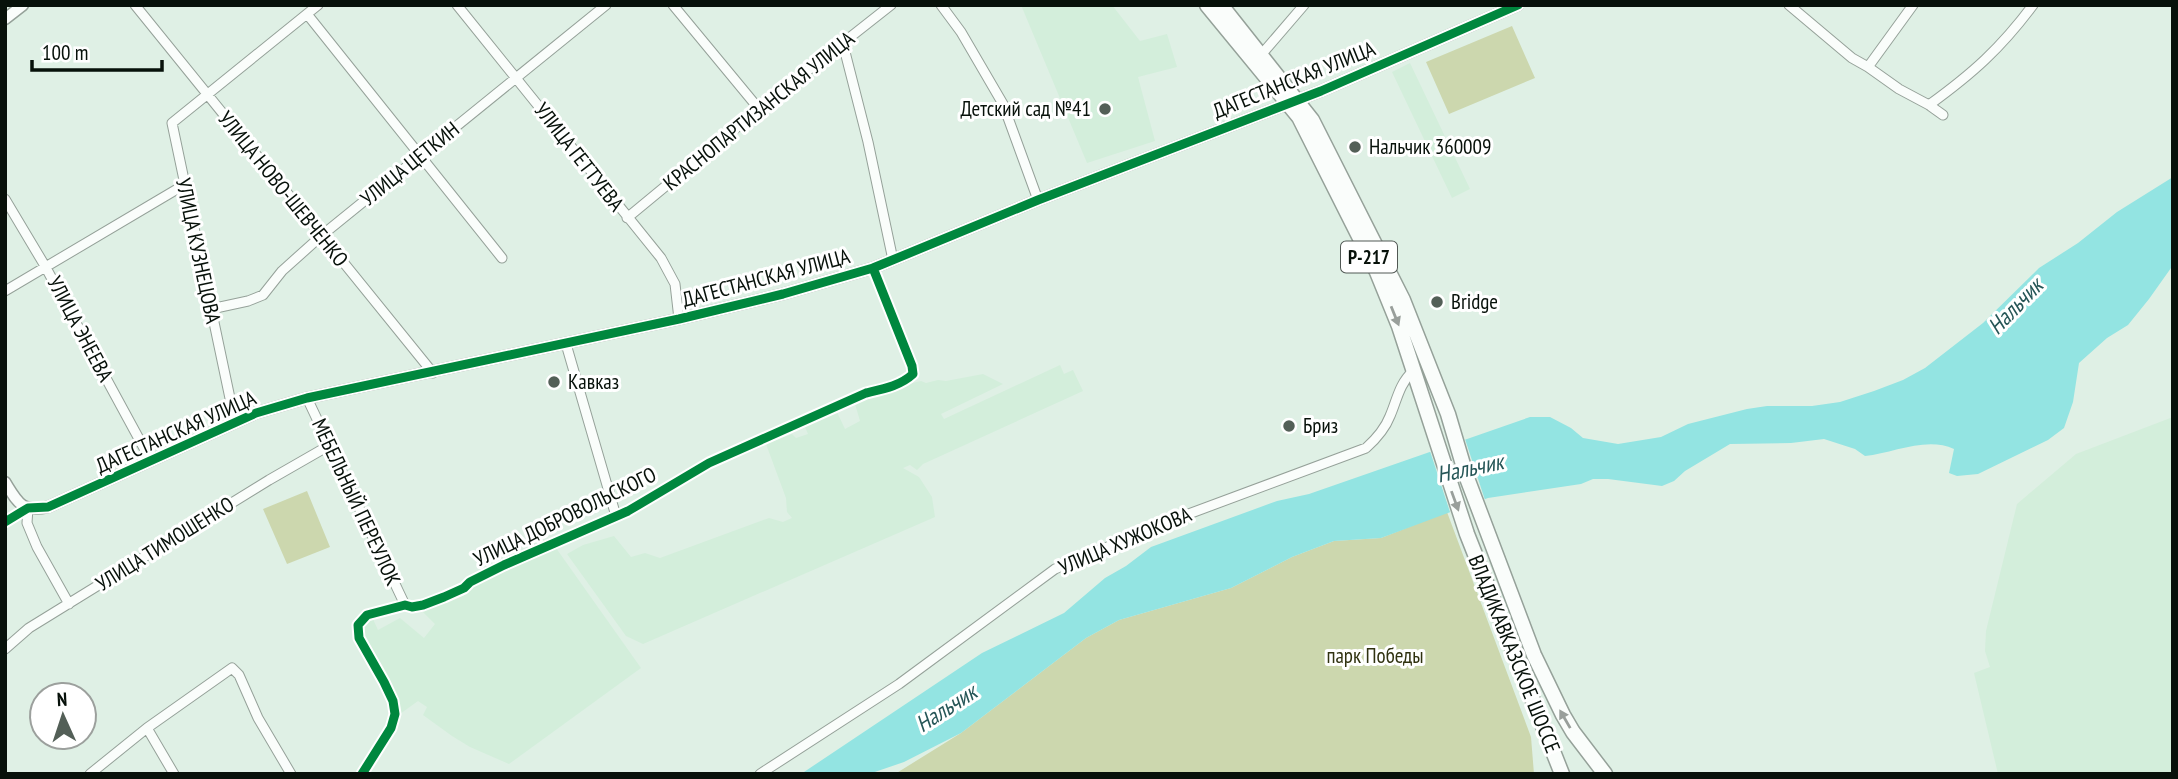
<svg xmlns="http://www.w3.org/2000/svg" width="2178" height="779" font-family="'PT Sans Narrow',sans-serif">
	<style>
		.built { fill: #d3eedb }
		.green { fill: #ccd7ae }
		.water { fill: #93e4e2 }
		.pier { fill: #dff0e5 }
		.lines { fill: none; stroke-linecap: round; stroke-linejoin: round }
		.minor-casing { stroke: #95a199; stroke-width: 11 }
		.tertiary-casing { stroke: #95a199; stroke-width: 13 }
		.primary-casing { stroke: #95a199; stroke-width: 17 }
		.minor { stroke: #fafdfb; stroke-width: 9 }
		.tertiary { stroke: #fafdfb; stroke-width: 10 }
		.primary { stroke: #fafdfb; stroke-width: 14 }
		.cycleway-casing { stroke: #fff; stroke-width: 13 }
		.cycleway { stroke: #00873e; stroke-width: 9 }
		.oneway { fill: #999f9b }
		.poi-dot { fill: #535f57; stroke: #fff; stroke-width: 2.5 }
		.labels { text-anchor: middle; stroke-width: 6; stroke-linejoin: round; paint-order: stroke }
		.shield { fill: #fff; stroke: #515854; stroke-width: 2 }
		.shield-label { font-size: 19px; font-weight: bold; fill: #07110a }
		.street-label { font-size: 21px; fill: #07110a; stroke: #fff }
		.poi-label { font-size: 21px; fill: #07110a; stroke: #fff; text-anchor: start }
		.park-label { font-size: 21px; fill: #303210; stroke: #fff }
		.water-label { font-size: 23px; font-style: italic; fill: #265657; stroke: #fff }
	</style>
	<rect width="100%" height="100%" fill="#dff0e5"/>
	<path class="built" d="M1021 5H1112L1140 41 1167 34 1177 67 1138 77 1155 141 1087 163Z
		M1410 63 1470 189 1452 198 1392 72Z
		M1060 365 1064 374 1073 370 1083 391 923 464 917 470 910 465 903 468 919 477 932 497 935 517 643 644 626 636 567 554 583 545 614 536 631 557 645 553 660 558 769 518 783 522 792 518 787 512 786 498 766 444 792 434 796 438 808 434 805 427 836 410 845 429 860 421 855 404 900 386 921 381 926 383 938 380 946 381 983 374 1003 384 941 414 944 419Z
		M2173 417V774H1998L1974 673 1990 667 1985 651 1986 631 2017 504 2076 454Z
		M556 548 641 668 509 764 470 747 452 736 423 715 427 707 418 701 400 714 390 690 363 641 359 625 372 617 378 630 400 618 424 638 435 624 420 609 463 596 474 586Z"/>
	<path class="green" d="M1512 26 1535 78 1449 114 1426 62Z
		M307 491 330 547 287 564 263 509Z
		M1447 512 1531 737 1534 774H895L961 733 1086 638 1119 620 1231 588 1292 557 1334 541 1381 538Z"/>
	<path class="water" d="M2173 177V263L2171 268 2149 299 2128 325 2107 338 2079 363 2073 402 2064 428 2048 440 1978 474 1957 476 1949 473 1954 449C1927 436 1893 453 1865 456L1855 449 1824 439 1791 443 1730 444 1685 471 1674 481 1662 486 1608 479H1593L1581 484 1488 498 1381 538 1334 541 1292 557 1231 588 1119 620 1086 638 961 733 904 762 869 774H801L982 653 1064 613 1105 578 1126 566 1151 547 1277 501 1309 494 1530 417H1550L1571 428 1583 438 1618 444 1661 437 1688 424 1747 409 1767 406H1812L1840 402 1874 391 1903 380 1925 368 1983 323 2039 268 2078 243 2117 212Z"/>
	<path class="pier" d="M1464 436 1486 503 1451 515 1429 448Z"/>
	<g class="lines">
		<defs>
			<path id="minor" d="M135 5 433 373
				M457 5 661 258 675 284 679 319
				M673 5 759 109
				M941 5 961 32 1003 104 1038 200
				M1789 5 1852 58 1868 67 1899 89 1929 105 1943 115
				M307 14 502 258
				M843 44 868 142 893 260
				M1261 55 1304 5
				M1868 67 1913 5
				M1929 105C1973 73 2000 49 2033 5
				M5 199 45 266 151 461
				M627 218 759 109 891 5
				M5 291 184 185
				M211 309 248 301 263 295 282 271 321 236 606 5
				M566 344 616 516
				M307 398 405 605
				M235 422 172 123 318 5
				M28 508 27 523 37 547 69 604
				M5 522 28 508
				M5 649 29 628 269 480 330 445
				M147 728 174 774
				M90 774 147 728 232 668 239 675 258 718 291 774
				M362 774 391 728 395 714 393 701 384 682 359 638 358 625 367 615 405 605 412 607 423 605 444 597 464 588 470 582 504 565 628 511 709 463 866 393C883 389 900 386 913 374L912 366 873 268
				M760 774 899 684 1055 569 1167 522 1366 448C1376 439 1385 429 1390 416 1397 400 1399 384 1413 371"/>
			<path id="tertiary" d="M5 19 23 5
				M5 482C18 503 21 512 48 507L256 413 307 398 679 319 783 294 873 268 1038 200 1321 91 1518 5"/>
			<path id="primary" d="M1207 5 1299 117 1377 272 1399 326 1467 534 1562 774
				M1221 5 1312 120 1403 300 1448 414 1467 478 1534 655 1563 715 1573 732 1605 774"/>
		</defs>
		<use href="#minor" class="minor-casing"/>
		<use href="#tertiary" class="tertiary-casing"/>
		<use href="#primary" class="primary-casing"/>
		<use href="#minor" class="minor"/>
		<use href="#tertiary" class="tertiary"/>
		<use href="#primary" class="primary"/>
		<defs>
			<path id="cycleway" d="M5 522 28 508 48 507 256 413 307 398 679 319 783 294 873 268 1038 200 1321 91 1518 5
				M362 774 391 728 395 714 393 701 384 682 359 638 358 625 367 615 405 605 412 607 423 605 444 597 464 588 470 582 504 565 628 511 709 463 866 393C883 389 900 386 913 374L912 366 873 268"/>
		</defs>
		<use href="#cycleway" class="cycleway-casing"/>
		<use href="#cycleway" class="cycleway"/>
	</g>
	<defs><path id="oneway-solid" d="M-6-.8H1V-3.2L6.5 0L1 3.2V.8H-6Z" transform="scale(1.75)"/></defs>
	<g class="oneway">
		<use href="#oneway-solid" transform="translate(1395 316) rotate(68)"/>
		<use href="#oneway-solid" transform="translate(1455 501) rotate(70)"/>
		<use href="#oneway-solid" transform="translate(1565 719) rotate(-120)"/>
	</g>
	<g class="poi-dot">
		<circle cx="1105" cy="109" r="7"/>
		<circle cx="1355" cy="147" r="7"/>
		<circle cx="1437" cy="302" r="7"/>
		<circle cx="554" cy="382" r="7"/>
		<circle cx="1289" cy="426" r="7"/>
	</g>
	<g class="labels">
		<rect class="shield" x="1341" y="241.5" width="56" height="31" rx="5"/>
		<g class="shield-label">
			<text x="1369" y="264">Р-217</text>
		</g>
		<g class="street-label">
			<text transform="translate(1294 80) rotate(-22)" y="7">ДАГЕСТАНСКАЯ УЛИЦА</text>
			<text transform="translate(759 111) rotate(-39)" y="7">КРАСНОПАРТИЗАНСКАЯ УЛИЦА</text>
			<text transform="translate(579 157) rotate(52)" y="7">УЛИЦА ГЕТТУЕВА</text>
			<text transform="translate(410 164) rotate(-39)" y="7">УЛИЦА ЦЕТКИН</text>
			<text transform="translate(283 189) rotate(51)" y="7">УЛИЦА НОВО-ШЕВЧЕНКО</text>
			<text transform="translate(198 251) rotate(78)" y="7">УЛИЦА КУЗНЕЦОВА</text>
			<text transform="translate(766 278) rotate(-15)" y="7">ДАГЕСТАНСКАЯ УЛИЦА</text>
			<text transform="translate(80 329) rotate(62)" y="7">УЛИЦА ЭНЕЕВА</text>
			<text transform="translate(176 432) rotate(-24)" y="7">ДАГЕСТАНСКАЯ УЛИЦА</text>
			<text transform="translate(356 502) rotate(65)" y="7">МЕБЕЛЬНЫЙ ПЕРЕУЛОК</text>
			<text transform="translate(565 517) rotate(-26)" y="7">УЛИЦА ДОБРОВОЛЬСКОГО</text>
			<text transform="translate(1125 541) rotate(-23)" y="7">УЛИЦА ХУЖОКОВА</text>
			<text transform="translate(165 544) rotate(-32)" y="7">УЛИЦА ТИМОШЕНКО</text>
			<text transform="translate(1514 654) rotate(68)" y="7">ВЛАДИКАВКАЗСКОЕ ШОССЕ</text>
		</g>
		<g class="poi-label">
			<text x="1091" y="116" text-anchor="end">Детский сад №41</text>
			<text x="1369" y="154">Нальчик 360009</text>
			<text x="1451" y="309">Bridge</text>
			<text x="568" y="389">Кавказ</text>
			<text x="1303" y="433">Бриз</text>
		</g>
		<g class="park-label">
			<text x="1375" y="663">парк Победы</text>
		</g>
		<g class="water-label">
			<text transform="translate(2015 306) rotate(-46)" y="8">Нальчик</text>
			<text transform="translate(1470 468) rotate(-12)" y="8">Нальчик</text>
			<text transform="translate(946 708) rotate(-33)" y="8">Нальчик</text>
		</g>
	</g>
	<rect width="2178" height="779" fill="none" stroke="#07110a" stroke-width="14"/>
	<g transform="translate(63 716) rotate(357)"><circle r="33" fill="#ffffff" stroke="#9ca09d" stroke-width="2"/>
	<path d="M0-5L12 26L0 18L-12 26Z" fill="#535f57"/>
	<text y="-10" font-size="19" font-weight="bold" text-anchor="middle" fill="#07110a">N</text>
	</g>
	<path d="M32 60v10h130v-10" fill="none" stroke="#07110a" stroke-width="3.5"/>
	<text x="42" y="60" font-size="21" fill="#07110a" stroke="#ffffff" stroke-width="5" paint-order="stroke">100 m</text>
</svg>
